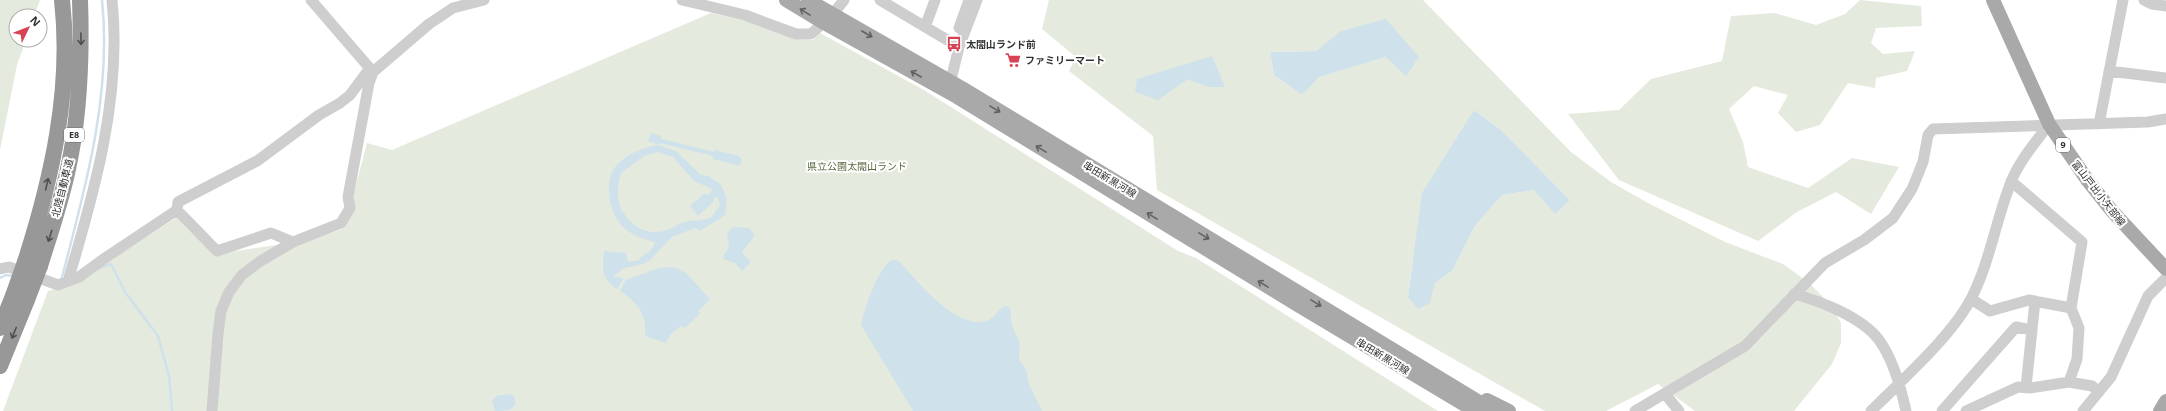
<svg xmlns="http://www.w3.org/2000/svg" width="2166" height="411" font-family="'Open Sans','Noto Sans JP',sans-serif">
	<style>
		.green { fill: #e5eade; fill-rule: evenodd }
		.water { fill: #cfe1eb; fill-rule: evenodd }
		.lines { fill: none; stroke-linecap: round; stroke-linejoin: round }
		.stream { stroke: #cfe1eb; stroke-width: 2.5 }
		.minor { stroke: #cecece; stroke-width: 11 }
		.major { stroke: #a9a9a9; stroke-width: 14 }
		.highway { stroke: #989898; stroke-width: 16 }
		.highway-bridge { stroke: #989898; stroke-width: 16 }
		.oneway { stroke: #616161 }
		.oneway2 { stroke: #505050 }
		.labels { text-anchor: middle; stroke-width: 4; stroke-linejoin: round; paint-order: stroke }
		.shield { fill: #fff; stroke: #6f6f6f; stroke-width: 1 }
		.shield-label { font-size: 9px; font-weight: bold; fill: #313131 }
		.poi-label { font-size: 10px; font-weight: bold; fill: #313131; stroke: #fff; text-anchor: start }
		.park-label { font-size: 10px; fill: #566a41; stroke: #fff }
		.street-label { font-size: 10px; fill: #313131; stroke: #fff }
	</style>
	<rect width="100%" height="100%" fill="#fff"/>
	<path class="green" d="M0 0H40L34 16H16V40H26L17 65 0 150Z
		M1049 0H1423L1571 152 1611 182 1648 203 1725 242 1783 264 1809 283 1829 303 1841 323V343L1832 364 1794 411H1695L1658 384 1606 411H1545L1157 190 1153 136 1069 71 1076 57 1042 29ZM1316 51 1419 57H1386L1318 77 1302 95 1274 75 1270 52ZM1474 110 1500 129 1570 200 1534 190 1502 195 1475 226 1452 271 1435 283 1408 297 1413 260Z
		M1860 0 1921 6 1922 26 1876 28 1871 43 1883 54 1915 51 1907 71 1876 78 1875 88 1848 83 1820 125 1796 132 1778 113 1788 95 1754 86 1729 109 1743 142 1748 167 1808 188 1852 158 1899 167 1871 214 1836 192 1797 212 1758 241 1619 180 1568 114 1619 110 1651 79 1722 61 1731 16 1775 13 1816 25 1845 14Z
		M711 13 744 20 795 39 813 40 820 33 924 90 1178 251 1196 258 1438 411H3L48 291 74 284 179 216 215 254 284 244 292 247 342 229 350 208 367 143 392 150Z"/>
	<path class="water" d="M1386 19 1419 57 1406 76 1386 57 1319 77 1302 95 1274 75 1270 52 1316 51 1341 31Z
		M1212 56 1225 87H1208L1188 79 1158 100 1135 92 1137 79Z
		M1474 110 1500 129 1570 200 1555 214 1534 190 1502 195 1475 226 1452 271 1435 283 1430 303 1418 309 1408 297 1422 193Z
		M651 133 661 136V139L714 152 715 150 739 156 742 160 740 165H737L713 159V156L660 143 659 145 648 141Z
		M658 145 676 151 701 175 709 176 721 185 727 199 725 215 700 231 695 228 672 237 650 260 643 264 624 268 614 276 615 277 624 278 617 289C601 279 602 268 604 251L626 253 628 262 640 260V258L650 251 655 244 654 242C644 239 631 235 623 227 610 215 603 183 615 167 625 155 643 147 658 145ZM658 152 673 157 694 181 712 189 711 192 708 195 704 194 690 206 698 216 713 202 715 197H718L720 205 711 218C702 221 693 220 684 222 677 224 673 228 667 230 648 236 633 228 623 212 616 202 617 185 621 173L646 155Z
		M733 227 749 228 754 234 753 238 743 251V254L751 262 742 271 735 263 724 259 723 256 729 247 727 233Z
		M891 260H896L900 262C918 282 955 329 986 321 995 319 998 307 1007 306L1010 308 1012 326 1020 344 1019 359 1026 369 1029 384 1042 411H913L861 325C864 309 878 269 891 260Z
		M673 267 686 273 710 299 699 310 700 314 685 328 681 326 670 335 666 343 645 336C648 315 637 302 620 291L626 280 659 268Z
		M510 394 514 396 516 404C512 411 504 411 495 411L492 401 496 396Z"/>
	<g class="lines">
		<path class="stream" d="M99 268 111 264 125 292 158 336 169 376 172 411
			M0 278 6 275 14 276
			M61 281C85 189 112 95 102 0"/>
		<path class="minor" d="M311 0 373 72
			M682 0 745 15 796 34H811L833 14 844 0
			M880 0 954 44
			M2144 0 2152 4 2166 6
			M925 27 935 0
			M959 28 969 0
			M2109 71 2166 78
			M949 88 959 47 977 0
			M2099 124 2123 0
			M2011 181 2082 242 2071 308 2079 328 2077 359 2069 382 2092 386 2099 392
			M177 210 217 251 271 233 293 242
			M0 269 9 267 58 285 68 281C95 190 122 95 112 0
			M68 281 79 277 105 258 177 210 178 202 257 161 319 115 340 103 350 95 370 68
			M1794 294C1820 301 1862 317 1879 340 1893 359 1901 388 1906 411
			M1971 299 1990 311 2029 300 2071 308
			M2026 387 2035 301
			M1665 394 1679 411
			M212 411 218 334 221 311 229 292 242 275 259 262 293 242 341 223 350 208 348 197 369 83 373 72 429 24 453 8 484 0
			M1635 411 1745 346 1825 263 1864 240 1893 218 1912 189 1923 162 1928 135 1933 129 2148 122 2166 119
			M1871 411C1903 379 1952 336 1972 297 1990 261 1996 220 2011 182 2019 161 2036 142 2049 124
			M1942 411 2016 327 2032 330
			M1966 411 2018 387 2030 388 2069 382
			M2083 411 2111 377 2148 296 2166 278"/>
		<path class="major" d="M786 0 824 23 957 97 1296 304 1475 411
			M808 0 962 88 1494 411
			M1993 0 2049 124 2088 181 2112 211 2166 269
			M1487 400 1509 411
			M2160 411 2166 401"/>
		<path class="highway" d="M25 262C52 178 72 89 62 0
			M40 266C50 234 61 202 68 169 80 114 82 57 80 0
			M0 328 13 296
			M0 366 27 300"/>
		<path class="highway-bridge" d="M13 296 25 262
			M27 300 40 266"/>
	</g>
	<defs><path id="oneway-shaft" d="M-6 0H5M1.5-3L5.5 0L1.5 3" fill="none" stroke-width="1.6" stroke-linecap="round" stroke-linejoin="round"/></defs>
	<g class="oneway">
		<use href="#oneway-shaft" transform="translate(805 12) rotate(-148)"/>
		<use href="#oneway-shaft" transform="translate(867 34) rotate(30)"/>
		<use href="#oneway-shaft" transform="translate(916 74) rotate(-150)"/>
		<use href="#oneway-shaft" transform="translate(995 109) rotate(32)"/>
		<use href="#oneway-shaft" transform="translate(1041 149) rotate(-149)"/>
		<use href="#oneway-shaft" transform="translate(1152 216) rotate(-149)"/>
		<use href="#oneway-shaft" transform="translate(1204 236) rotate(31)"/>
		<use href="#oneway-shaft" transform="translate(1263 284) rotate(-149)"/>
		<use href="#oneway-shaft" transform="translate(1316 303) rotate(31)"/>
	</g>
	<g class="oneway2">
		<use href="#oneway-shaft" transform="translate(81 39) rotate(89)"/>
		<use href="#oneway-shaft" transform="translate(47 184) rotate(-77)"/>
		<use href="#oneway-shaft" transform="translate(50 236) rotate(108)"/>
		<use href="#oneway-shaft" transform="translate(14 333) rotate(112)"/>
	</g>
	<defs>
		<symbol id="bus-bare" viewBox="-9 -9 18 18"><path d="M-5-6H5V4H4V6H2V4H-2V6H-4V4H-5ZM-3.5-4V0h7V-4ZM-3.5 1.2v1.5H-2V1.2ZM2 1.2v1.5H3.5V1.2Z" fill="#d84354" stroke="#fff" stroke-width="2.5" paint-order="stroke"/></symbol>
		<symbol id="supermarket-bare" viewBox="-9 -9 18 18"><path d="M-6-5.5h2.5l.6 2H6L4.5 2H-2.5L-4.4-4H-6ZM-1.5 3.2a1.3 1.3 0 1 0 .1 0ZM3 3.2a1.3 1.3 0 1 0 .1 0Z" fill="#d84354" stroke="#fff" stroke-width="2.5" paint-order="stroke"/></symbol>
	</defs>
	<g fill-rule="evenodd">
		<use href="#bus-bare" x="943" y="33" width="22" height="22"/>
		<use href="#supermarket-bare" x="1002" y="49" width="22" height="22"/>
	</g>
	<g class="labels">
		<g class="shield">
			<rect x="64" y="128" width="20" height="14" rx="3"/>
			<rect x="2056" y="138" width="14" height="14" rx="3"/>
		</g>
		<g class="shield-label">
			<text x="74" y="138">E8</text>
			<text x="2063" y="148">9</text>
		</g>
		<g class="poi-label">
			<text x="966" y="48">太閤山ランド前</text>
			<text x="1025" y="64">ファミリーマート</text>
		</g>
		<g class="park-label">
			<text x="857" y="170">県立公園太閤山ランド</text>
		</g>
		<g class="street-label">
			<text transform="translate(1110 179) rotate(31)" y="4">串田新黒河線</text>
			<text transform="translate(62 188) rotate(-76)" y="4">北陸自動車道</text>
			<text transform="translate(2099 193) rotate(52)" y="4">富山戸出小矢部線</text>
			<text transform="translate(1383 356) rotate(31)" y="4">串田新黒河線</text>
		</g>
	</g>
	<g transform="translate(28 28) rotate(47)"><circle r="19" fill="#ffffff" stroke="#adadad"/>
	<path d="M0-3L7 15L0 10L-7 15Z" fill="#d84354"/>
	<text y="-6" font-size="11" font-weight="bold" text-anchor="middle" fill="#313131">N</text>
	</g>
</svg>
